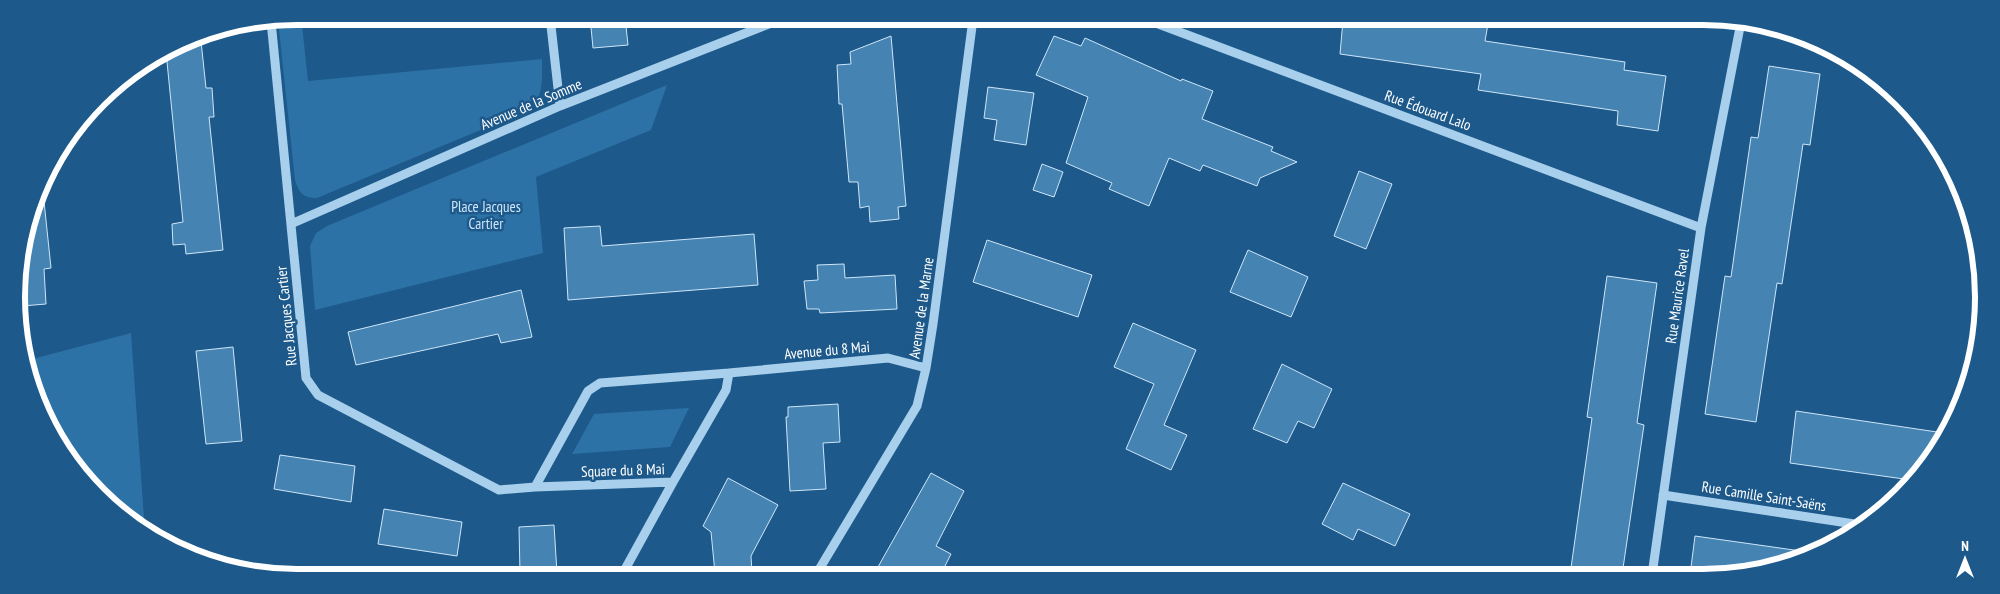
<svg xmlns="http://www.w3.org/2000/svg" width="2000" height="594" font-family="'PT Sans Narrow',sans-serif">
<rect width="100%" height="100%" fill="#1d598a"/>
<path fill="#2d72a6" d="M 301,16 L 308,81 L 542,59 C 542,77 544,95 531,109 L 317,198 C 303,198 299,193 295,180 L 278,20 Z
M 667,85 L 651,130 L 536,177 L 543,253 L 315,310 L 310,246 L 316,233 L 327,226 Z
M 131,333 L 145,532 L 64,453 L 26,369 L 25,361 Z
M 689,408 L 670,447 L 572,454 L 594,414 Z"/>
<path fill="#4583b2" stroke="#cee6f9" d="M 590,17 L 625,17 L 628,45 L 593,48 Z
M 1343,20 L 1467,21 L 1488,24 L 1485,41 L 1625,62 L 1624,70 L 1666,76 L 1658,131 L 1617,125 L 1618,111 L 1478,90 L 1481,74 L 1340,54 Z
M 196,36 L 197,42 L 201,41 L 206,88 L 212,88 L 214,117 L 209,117 L 223,250 L 186,254 L 185,244 L 173,245 L 172,224 L 183,222 L 166,52 L 190,38 Z
M 891,36 L 906,206 L 898,207 L 899,219 L 870,222 L 869,206 L 860,208 L 858,182 L 849,182 L 842,104 L 839,104 L 837,65 L 851,64 L 850,52 Z
M 1054,36 L 1081,46 L 1085,38 L 1181,81 L 1182,79 L 1213,91 L 1202,119 L 1273,147 L 1271,151 L 1297,162 L 1260,178 L 1257,186 L 1203,165 L 1200,171 L 1169,158 L 1149,206 L 1109,189 L 1112,183 L 1066,163 L 1088,97 L 1036,75 Z
M 1769,66 L 1820,74 L 1810,145 L 1803,144 L 1782,284 L 1777,283 L 1756,422 L 1705,414 L 1725,276 L 1731,277 L 1751,137 L 1758,138 Z
M 988,87 L 1034,93 L 1026,145 L 994,140 L 997,120 L 984,118 Z
M 1042,164 L 1063,172 L 1054,197 L 1033,190 Z
M 1359,171 L 1392,184 L 1366,249 L 1334,236 Z
M 42,182 L 51,268 L 44,269 L 46,304 L 22,306 L 19,261 Z
M 600,226 L 602,246 L 754,234 L 758,285 L 568,300 L 564,228 Z
M 987,240 L 1092,275 L 1078,317 L 973,282 Z
M 1248,250 L 1308,277 L 1291,317 L 1230,292 Z
M 844,264 L 845,278 L 895,275 L 897,309 L 820,313 L 819,309 L 807,309 L 804,281 L 818,280 L 817,265 Z
M 1607,276 L 1657,283 L 1637,423 L 1644,425 L 1622,575 L 1570,575 L 1592,418 L 1587,417 Z
M 521,290 L 532,337 L 501,343 L 498,334 L 356,365 L 348,332 Z
M 1133,323 L 1196,350 L 1164,425 L 1187,435 L 1171,470 L 1126,449 L 1154,384 L 1114,367 Z
M 233,347 L 242,441 L 206,444 L 196,351 Z
M 1282,364 L 1332,389 L 1314,428 L 1298,421 L 1287,443 L 1253,429 Z
M 838,404 L 840,442 L 823,443 L 826,489 L 790,491 L 786,417 L 788,417 L 788,407 Z
M 1796,411 L 1937,432 L 1934,452 L 1911,480 L 1790,463 Z
M 280,455 L 355,466 L 351,502 L 274,489 Z
M 931,473 L 964,491 L 936,546 L 951,554 L 941,574 L 874,574 Z
M 728,478 L 778,505 L 751,556 L 752,573 L 715,573 L 711,532 L 703,526 Z
M 1343,483 L 1410,514 L 1395,546 L 1358,529 L 1353,540 L 1322,524 Z
M 384,509 L 462,522 L 457,556 L 378,544 Z
M 554,525 L 557,573 L 520,573 L 519,527 Z
M 1695,536 L 1815,553 L 1739,575 L 1690,575 Z"/>
<g fill="none" stroke-linecap="round" stroke-linejoin="round">
<path stroke="#a8cfec" stroke-width="9" d="M 550,17 L 560,106
M 1145,19 L 1701,228
M 271,21 L 306,378 L 318,395 L 499,490 L 535,487
M 291,224 L 560,106 L 784,18
M 729,373 L 726,390 L 673,482 L 535,487 L 588,391 L 600,383 Z
M 729,373 L 888,358 L 926,368
M 1663,495 L 1861,525
M 623,573 L 673,482
M 817,573 L 917,406 L 926,368 L 933,324 L 973,19
M 1652,575 L 1701,228 L 1741,22"/>
</g>
<g text-anchor="middle" dominant-baseline="central" stroke-width="5" stroke-linejoin="round" paint-order="stroke">
<g font-size="15" fill="#fff" stroke="#1d598a">
<text transform="translate(531 104) rotate(-23)">Avenue de la Somme</text>
<text transform="translate(1428 110) rotate(20)">Rue Édouard Lalo</text>
<text transform="translate(1677 296) rotate(-82)">Rue Maurice Ravel</text>
<text transform="translate(921 308) rotate(-82)">Avenue de la Marne</text>
<text transform="translate(286 316) rotate(-96)">Rue Jacques Cartier</text>
<text transform="translate(827 350) rotate(-5)">Avenue du 8 Mai</text>
<text transform="translate(623 470) rotate(-2)">Square du 8 Mai</text>
<text transform="translate(1764 496) rotate(9)">Rue Camille Saint-Saëns</text>
</g>
<g font-size="15" fill="#cee6f9" stroke="#1d598a">
<text x="486" y="206">Place Jacques<tspan x="486" dy="17">Cartier</tspan></text>
</g>
</g>
<path d="M0 0H2000V594H0ZM297 25H1703A272 272 0 0 1 1975 297V297A272 272 0 0 1 1703 569H297A272 272 0 0 1 25 297V297A272 272 0 0 1 297 25Z" fill="#1d598a" fill-rule="evenodd"/>
<path fill="none" stroke="#fff" stroke-width="6" d="M297 25H1703A272 272 0 0 1 1975 297V297A272 272 0 0 1 1703 569H297A272 272 0 0 1 25 297V297A272 272 0 0 1 297 25Z"/>
<g transform="translate(1965 559)" stroke="#1d598a" stroke-width="4" paint-order="stroke">
<path d="M0-4L9 19L0 12L-9 19Z" fill="#ffffff"/>
<text y="-8" font-size="14" font-weight="bold" text-anchor="middle" fill="#ffffff">N</text>
</g>
</svg>
